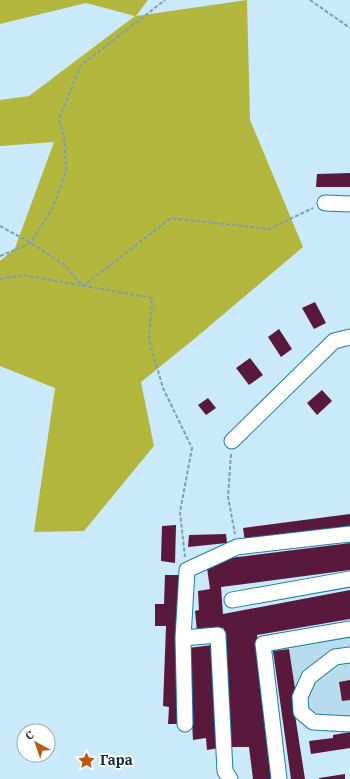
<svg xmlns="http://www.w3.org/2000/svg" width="350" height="779" font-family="'IBM Plex Serif',serif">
<rect width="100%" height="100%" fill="#caeafb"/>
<path fill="#b8dbee" d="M 350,638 L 350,732 L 304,729 L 292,696 L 296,694 L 289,649 Z"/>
<path fill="#b3b63c" d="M 0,0 L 148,0 L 136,16 L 247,0 L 250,120 L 303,247 L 193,340 L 141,382 L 154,446 L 84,531 L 34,532 L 55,388 L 0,366 L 0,261 L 15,248 L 54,142 L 0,146 L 0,100 L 29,96 L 135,16 L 86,3 L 0,24 Z"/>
<path fill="#59193c" d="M 350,173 L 350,187 L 316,187 L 317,174 Z
M 315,302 L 326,323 L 314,329 L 302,308 Z
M 279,329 L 292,349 L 281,357 L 268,337 Z
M 250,358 L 263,375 L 249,385 L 236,368 Z
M 322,390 L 332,401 L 317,415 L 307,403 Z
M 208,398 L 216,408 L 206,415 L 198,405 Z
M 350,514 L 350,527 L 245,542 L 243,528 Z
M 176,525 L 175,563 L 161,561 L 162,526 Z
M 226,534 L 227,543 L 188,547 L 189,535 Z
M 350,543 L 350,570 L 221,587 L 223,614 L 350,590 L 350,619 L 257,635 L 271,779 L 253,779 L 249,747 L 229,747 L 224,628 L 197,632 L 195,611 L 199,610 L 198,591 L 210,589 L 206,561 Z
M 165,575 L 182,575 L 177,724 L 168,724 L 169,707 L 163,706 L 166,626 L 155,626 L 155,604 L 164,604 Z
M 213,645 L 219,748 L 207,750 L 206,738 L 193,740 L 188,648 Z
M 289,649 L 296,695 L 292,696 L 305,779 L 291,779 L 273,651 Z
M 350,680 L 350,700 L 342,701 L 339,682 Z
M 350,732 L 350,748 L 311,754 L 309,741 L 333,738 L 333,735 Z
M 345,774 L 345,779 L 319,779 L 319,778 Z"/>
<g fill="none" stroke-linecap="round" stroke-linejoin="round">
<defs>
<path id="minor" d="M 325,203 L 350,204
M 232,441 L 334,341 L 350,337
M 232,600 L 350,579
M 183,638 L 218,635 L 225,771 L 230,779
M 350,655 L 335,657 L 309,677 L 300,697 L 301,712 L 313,722 L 350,724
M 185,724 L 183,638 L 187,570 L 237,547 L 350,534
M 279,779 L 263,644 L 350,629"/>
</defs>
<use href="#minor" stroke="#1e7ea4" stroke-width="17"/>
<path stroke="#7c9faf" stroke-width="2" stroke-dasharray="4 2" stroke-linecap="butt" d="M 310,0 L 350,28
M 0,226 L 31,243 L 63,264 L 83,286 L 171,218 L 269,229 L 313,208
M 0,256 L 31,243 L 53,207 L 66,171 L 65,143 L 59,118 L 81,65 L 165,0
M 0,279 L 23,275 L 152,298 L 149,340 L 163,388 L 192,448 L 180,512 L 185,557
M 231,454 L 228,497 L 235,534"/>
<use href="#minor" stroke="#fff" stroke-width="15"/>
</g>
<defs>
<symbol id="sight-bare" viewBox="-9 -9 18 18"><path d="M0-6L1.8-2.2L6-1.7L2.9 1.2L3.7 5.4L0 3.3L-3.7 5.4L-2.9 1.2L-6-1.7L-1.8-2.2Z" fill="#b95a11" stroke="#fff" stroke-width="2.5" paint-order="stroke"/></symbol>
</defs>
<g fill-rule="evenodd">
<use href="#sight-bare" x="74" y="748" width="25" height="25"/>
</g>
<g text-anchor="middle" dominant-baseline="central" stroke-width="4" stroke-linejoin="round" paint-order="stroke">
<g font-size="14" font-weight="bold" fill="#082f3f" stroke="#fff" text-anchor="start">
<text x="100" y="760">Гара</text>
</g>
</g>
<g transform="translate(36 743) rotate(320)"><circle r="19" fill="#ffffff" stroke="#9cacb2"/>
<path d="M0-3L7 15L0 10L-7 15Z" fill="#b95a11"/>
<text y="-6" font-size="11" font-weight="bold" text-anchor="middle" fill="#082f3f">С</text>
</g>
</svg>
